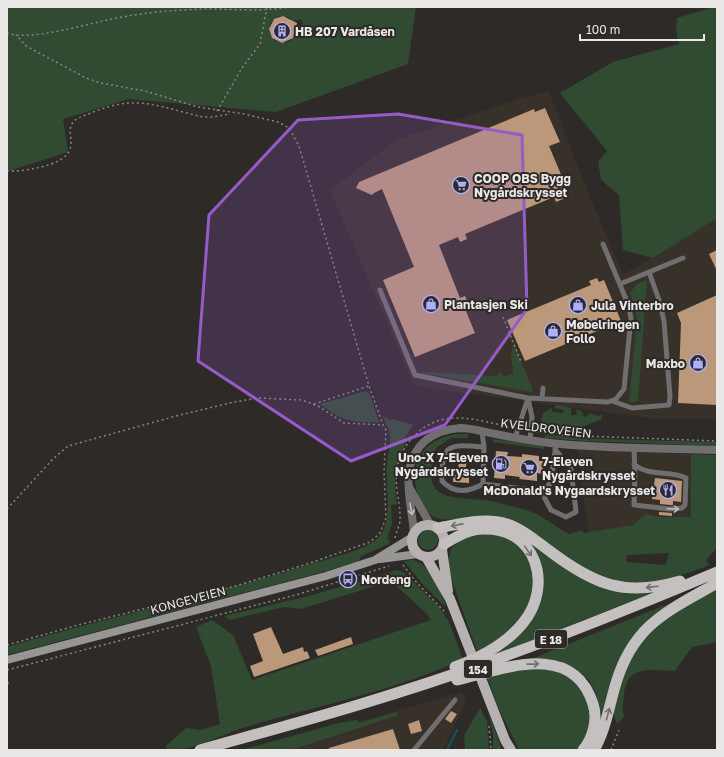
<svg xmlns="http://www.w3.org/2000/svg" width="724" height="757" font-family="'Golos Text',sans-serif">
<rect width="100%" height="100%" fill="#2d2a28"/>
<path fill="#38312a" d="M 549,91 L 589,195 L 623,274 L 653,258 L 717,218 L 717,419 L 656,419 L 414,386 L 330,190 L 396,140 L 522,98 Z
M 577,449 L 691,454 L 691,517 L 589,536 Z
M 462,692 L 466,703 L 443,750 L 261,750 Z"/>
<path fill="#314b33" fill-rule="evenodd" d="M 7,7 L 416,7 L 408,64 L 276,112 L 129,99 L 63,119 L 68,152 L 9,171 L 7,169 ZM 279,16 L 288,17 L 293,21 L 301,19 L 303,24 L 295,27 C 298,52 259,45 272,21 Z
M 714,7 L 717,7 L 717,218 L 653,258 L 623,250 L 619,195 L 601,180 L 598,162 L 607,151 L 560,93 L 613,62 L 679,44 L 676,30 L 677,18 Z
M 647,280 L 638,401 L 629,403 L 637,320 L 635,309 L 630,293 L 637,284 Z
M 514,345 L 532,387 L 532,392 L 421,373 L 422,372 L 497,376 L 500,372 L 504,376 L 513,374 L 511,352 Z
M 366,391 L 370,395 L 379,422 C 352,423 342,421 320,404 Z
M 557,405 L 571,408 L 571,415 L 577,415 L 576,409 L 581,411 L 584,417 L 588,416 L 589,413 L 599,416 L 601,414 L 602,419 L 577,429 L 572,426 L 564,432 L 560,429 L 551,431 L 542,429 L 541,419 L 543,413 L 552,408 L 552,412 L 564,413 L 563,410 L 554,408 Z
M 382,415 L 389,420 L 393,419 L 413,425 L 404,439 L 408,439 C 395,465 393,474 397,504 L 391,505 L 392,524 L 387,538 L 390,541 L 389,544 L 361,556 L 359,561 L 323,572 L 7,655 L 7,647 C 108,617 211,596 311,564 C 329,558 365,551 378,538 C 395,521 384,484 387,462 C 388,453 391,444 390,435 C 389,428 385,421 382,415 Z
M 457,434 L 469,434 L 468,438 L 451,438 L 436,448 C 415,511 463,493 500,503 C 510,506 520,508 529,511 C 543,516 556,527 569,534 L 582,530 L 584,533 L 633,525 L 646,514 L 659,517 L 691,517 L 691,454 L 717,455 L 717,548 L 706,560 L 709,565 C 664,583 626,591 580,568 C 572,563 564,555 556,550 C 541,539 526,523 508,518 C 485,511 445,527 431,515 C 424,510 419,500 417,492 C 408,460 427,438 457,434 ZM 669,553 L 666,565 L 626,562 L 627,555 Z
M 545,435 L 599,439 L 717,442 L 717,446 L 585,441 L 545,438 Z
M 493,439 L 544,446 L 544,449 L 493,442 Z
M418 540a10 10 0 1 1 20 0a10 10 0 1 1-20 0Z
M 484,532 L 503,535 L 518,543 L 532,564 L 536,586 L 522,618 L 508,633 L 478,654 L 449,572 L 449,556 L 452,547 L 462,540 Z
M 533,541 L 589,580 L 668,587 L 481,660 L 541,596 L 543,573 L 541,563 L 529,544 Z
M 414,560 C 433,568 440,589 446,607 L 424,586 L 404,561 Z
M 397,570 L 403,572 L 439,607 L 449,622 L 463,659 C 395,691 320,705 249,726 C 222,734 196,750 168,750 L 166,746 L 186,728 L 201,730 L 220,724 L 211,666 L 196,627 L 212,620 L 233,635 L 252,680 L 431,620 L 427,614 L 391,581 L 301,609 L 284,607 L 230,620 L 224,616 L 309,596 Z
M 717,588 L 717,642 L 692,647 L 675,671 C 652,670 626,664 624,695 C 623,703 622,710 624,717 L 617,724 L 613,712 L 622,677 L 638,646 L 661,620 Z
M 678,600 L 642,626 L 604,719 L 599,720 L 595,691 L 588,679 L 577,670 L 559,661 L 529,660 Z
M 545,668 C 553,670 562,672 569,676 C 583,684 593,711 591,726 C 589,735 582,744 576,750 L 519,750 L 498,707 L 488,679 L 509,671 Z
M 480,708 L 487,721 L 489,750 L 465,750 L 464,736 Z
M 488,711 L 501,747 L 501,750 L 493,750 L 493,733 Z
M 397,712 L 398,715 L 294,749 L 241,750 L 339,723 L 357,720 L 359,723 Z"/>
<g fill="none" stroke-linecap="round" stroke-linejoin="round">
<path stroke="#144f5a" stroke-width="2.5" d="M 714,622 L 717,622
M 447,750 L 457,730"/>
</g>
<path fill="#bb9879" d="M 283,16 L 297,23 L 293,38 L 282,43 L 272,38 L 269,29 L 274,19 Z
M 545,108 L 560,142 L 549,146 L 568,191 L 561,194 L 563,199 L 556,202 L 554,197 L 465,234 L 467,239 L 460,242 L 458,237 L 439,245 L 460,298 L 465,296 L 471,310 L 466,311 L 475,333 L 415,357 L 383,280 L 414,267 L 382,189 L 374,193 L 372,195 L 356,188 L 359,182 L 534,109 L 535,112 Z
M 717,250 L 717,271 L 709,254 Z
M 597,278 L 599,282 L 604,280 L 621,321 L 525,361 L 507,320 L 591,285 L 589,281 Z
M 717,295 L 717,405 L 678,403 L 681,323 L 677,313 Z
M 496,451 L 508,452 L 507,456 L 522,457 L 522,454 L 539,456 L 539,461 L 544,461 L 542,474 L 537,473 L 537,481 L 519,479 L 520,477 L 505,475 L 505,479 L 494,478 Z
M 459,456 L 467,457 L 465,476 L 469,476 L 469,483 L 453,482 L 453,475 L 458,475 Z
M 655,478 L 682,481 L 681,502 L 673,501 L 673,505 L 670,505 L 660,504 L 660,500 L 652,499 Z
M 659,512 L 672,513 L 672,516 L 659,515 Z
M 271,627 L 283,654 L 303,647 L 304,652 L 307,651 L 310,658 L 254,677 L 250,666 L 263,661 L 253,634 Z
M 351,637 L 353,644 L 318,656 L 315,650 Z
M 451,711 L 457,714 L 451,723 L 445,719 Z
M 419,720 L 422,731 L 411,734 L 408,724 Z
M 393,729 L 400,750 L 329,750 L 329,748 Z"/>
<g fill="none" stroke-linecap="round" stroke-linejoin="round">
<path stroke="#888584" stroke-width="1.5" stroke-dasharray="2 3" stroke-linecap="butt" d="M 7,33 C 28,41 80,26 103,21 C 137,13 171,10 206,9 C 234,9 261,12 289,7
M 217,111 L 242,68 L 260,44 L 267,7
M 7,171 C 22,172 65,166 70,149 C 74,137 64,127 78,118 C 94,112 113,103 131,103 C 154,102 180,112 203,117 L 213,117 L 229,114
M 503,317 L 521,362
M 314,404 L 369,386
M 537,432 L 553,434
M 557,435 L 717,441
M 7,509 L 52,460 L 68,446 L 176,416 L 234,402 L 259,398 L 302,400 L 318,406 L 344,423 L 383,425
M 395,538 C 396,532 399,527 400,521 C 401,503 394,487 397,469 C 402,440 428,417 457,418 C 476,418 494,424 512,427
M 403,565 L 417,583 L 444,611
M 7,645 L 78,625 L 232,587 L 307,564 L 370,542 L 380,533 L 386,518 L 384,471 L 386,430 L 383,425 L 369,386 L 299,146 L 289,128 L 278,122 L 244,114 L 198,107 L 145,91 L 101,83 L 86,78 L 26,46 L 16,35
M 7,670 L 299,594 L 389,566
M 7,683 L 9,683
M 489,726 L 491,750
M 611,750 L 619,730"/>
<path stroke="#706e6e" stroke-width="5" d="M 620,284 L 683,258
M 380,290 L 415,375 L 528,398 L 608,402 L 616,399 L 624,389 L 631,318 L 628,304 L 603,244
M 542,398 L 543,388
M 612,401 L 632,408 L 669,405 L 670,396 L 664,321 L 659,300 L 649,272
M 482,432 L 484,447 L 483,484 L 541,491 L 551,483 L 556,444
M 515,438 L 528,398 L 532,417 L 530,440
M 634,464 C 647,477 672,470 686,478 L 685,505 L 682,508 L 670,509 L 634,505 C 635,486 635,467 634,448
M 483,484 C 469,492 454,494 442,481 C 441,443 450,444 484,447
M 541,491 L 551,510 L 566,517 L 576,512 L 571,469 L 555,449
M 414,750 L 455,700"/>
<path stroke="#706e6e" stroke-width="8" d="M 409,487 L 430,524
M 414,532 C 411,500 398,464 426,440 C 435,433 448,429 460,428 C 472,428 484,432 496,434 C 514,438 532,441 550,443 C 605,449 661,448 717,450"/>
<path stroke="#989595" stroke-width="8" d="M 380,559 L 418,554
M 7,660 L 326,576 L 375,560 L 411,538"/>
<path stroke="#b6b2b2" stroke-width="10" d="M412 541a16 16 0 1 1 32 0a16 16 0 1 1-32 0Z
M 442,550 L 448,591
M 426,557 L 450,599 L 505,740 L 511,750"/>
<path stroke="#c4c0c0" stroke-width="11" d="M 438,528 C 461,524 484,517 507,524 C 523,529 537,542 551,552 C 595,585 625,597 680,581
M 444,544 C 456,537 469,529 483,529 C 536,527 554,585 523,623 C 507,643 479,658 455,667
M 457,680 C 503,669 573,640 593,704 C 598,719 593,738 583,750
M 200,750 C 296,723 392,697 486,663 C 564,635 641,604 717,572
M 594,750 C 606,729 609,706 616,683 C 634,624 668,611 717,583"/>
</g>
<defs><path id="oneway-shaft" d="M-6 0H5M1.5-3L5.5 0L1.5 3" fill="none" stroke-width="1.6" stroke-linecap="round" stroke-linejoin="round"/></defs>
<g stroke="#bfbdbd">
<use href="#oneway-shaft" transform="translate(411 509) rotate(79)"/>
<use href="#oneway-shaft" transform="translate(673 509) rotate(2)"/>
</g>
<g stroke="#716e6c">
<use href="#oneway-shaft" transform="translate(457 525) rotate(169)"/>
<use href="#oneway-shaft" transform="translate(528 551) rotate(55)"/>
<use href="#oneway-shaft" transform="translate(652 587) rotate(173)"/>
<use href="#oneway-shaft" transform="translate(533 664) rotate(-1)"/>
<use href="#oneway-shaft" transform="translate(608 714) rotate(-75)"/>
</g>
<path fill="#975bc9" fill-opacity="0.2" stroke="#975bc9" stroke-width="3" stroke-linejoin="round" d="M 398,114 L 522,135 L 527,309 L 445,425 L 351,461 L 198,361 L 209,215 L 298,120 Z"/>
<defs>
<symbol id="building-ring" viewBox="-11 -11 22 22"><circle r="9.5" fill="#2d2a28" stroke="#aeaefb" stroke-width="1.5"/><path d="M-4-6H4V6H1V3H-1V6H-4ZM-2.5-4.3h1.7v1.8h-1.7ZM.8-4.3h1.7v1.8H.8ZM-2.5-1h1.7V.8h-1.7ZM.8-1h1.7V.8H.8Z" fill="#aeaefb"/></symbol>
<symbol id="supermarket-ring" viewBox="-11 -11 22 22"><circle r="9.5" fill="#2d2a28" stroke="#aeaefb" stroke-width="1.5"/><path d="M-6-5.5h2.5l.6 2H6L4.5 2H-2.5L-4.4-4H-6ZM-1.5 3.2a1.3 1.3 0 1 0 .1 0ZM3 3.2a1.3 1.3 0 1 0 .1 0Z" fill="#aeaefb"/></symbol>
<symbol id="shop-ring" viewBox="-11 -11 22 22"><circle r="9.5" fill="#2d2a28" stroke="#aeaefb" stroke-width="1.5"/><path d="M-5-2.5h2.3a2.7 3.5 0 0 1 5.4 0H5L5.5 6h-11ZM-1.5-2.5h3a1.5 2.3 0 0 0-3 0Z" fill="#aeaefb"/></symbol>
<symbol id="fuel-ring" viewBox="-11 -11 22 22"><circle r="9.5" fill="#2d2a28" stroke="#aeaefb" stroke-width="1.5"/><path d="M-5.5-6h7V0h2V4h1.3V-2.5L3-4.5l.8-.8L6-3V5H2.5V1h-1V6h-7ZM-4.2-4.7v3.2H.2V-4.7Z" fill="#aeaefb"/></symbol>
<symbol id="restaurant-ring" viewBox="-11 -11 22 22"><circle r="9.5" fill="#2d2a28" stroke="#aeaefb" stroke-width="1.5"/><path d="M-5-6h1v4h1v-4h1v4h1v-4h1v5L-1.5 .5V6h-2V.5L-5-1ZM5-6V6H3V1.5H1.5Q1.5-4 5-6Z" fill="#aeaefb"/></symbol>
<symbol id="bus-ring" viewBox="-11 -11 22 22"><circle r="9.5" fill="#2d2a28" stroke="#aeaefb" stroke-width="1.5"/><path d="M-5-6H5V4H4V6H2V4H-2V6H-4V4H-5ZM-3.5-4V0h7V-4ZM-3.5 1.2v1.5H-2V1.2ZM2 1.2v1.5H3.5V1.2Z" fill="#aeaefb"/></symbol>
</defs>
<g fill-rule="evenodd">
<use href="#building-ring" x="272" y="21" width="20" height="20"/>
<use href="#supermarket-ring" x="451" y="175" width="20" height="20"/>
<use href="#shop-ring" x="421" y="294" width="20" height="20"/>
<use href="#shop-ring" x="568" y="295" width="20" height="20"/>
<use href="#shop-ring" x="543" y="321" width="20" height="20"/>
<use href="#shop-ring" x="688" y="353" width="20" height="20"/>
<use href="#fuel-ring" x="491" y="454" width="20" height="20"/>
<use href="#supermarket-ring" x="519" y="458" width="20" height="20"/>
<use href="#restaurant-ring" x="658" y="480" width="20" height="20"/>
<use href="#bus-ring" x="338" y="569" width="20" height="20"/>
</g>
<g text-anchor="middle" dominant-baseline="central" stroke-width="4" stroke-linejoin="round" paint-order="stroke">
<g fill="#2d2a28" stroke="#b1afae" stroke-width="1">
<rect x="535" y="630" width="32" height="18" rx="3"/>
<rect x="464" y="660" width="28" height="18" rx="3"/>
</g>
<g font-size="11" font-weight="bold" fill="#eae8e7">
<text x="551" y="639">E 18</text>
<text x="478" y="669">154</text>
</g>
<g font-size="12" font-weight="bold" fill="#eae8e7" stroke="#2d2a28" text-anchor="start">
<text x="295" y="31">HB 207 Vardåsen</text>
<text x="474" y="178">COOP OBS Bygg<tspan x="474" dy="14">Nygårdskrysset</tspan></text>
<text x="444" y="304">Plantasjen Ski</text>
<text x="591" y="305">Jula Vinterbro</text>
<text x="566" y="324">Møbelringen<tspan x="566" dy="14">Follo</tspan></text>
<text x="685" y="363" text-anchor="end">Maxbo</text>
<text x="488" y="457" text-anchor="end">Uno-X 7-Eleven<tspan x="488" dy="14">Nygårdskrysset</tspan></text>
<text x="542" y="461">7-Eleven<tspan x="542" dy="14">Nygårdskrysset</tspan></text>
<text x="655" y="490" text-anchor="end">McDonald's Nygaardskrysset</text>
<text x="361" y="579">Nordeng</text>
</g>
<g font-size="12" fill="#eae8e7" stroke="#2d2a28">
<text transform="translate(546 428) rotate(7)">KVELDROVEIEN</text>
<text transform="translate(188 600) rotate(-15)">KONGEVEIEN</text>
</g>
</g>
<rect width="724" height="757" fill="none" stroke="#eae8e7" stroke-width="16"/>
<path d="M580 34v6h124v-6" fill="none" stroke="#eae8e7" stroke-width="2"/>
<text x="586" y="34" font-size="12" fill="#eae8e7" stroke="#2d2a28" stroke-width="3" paint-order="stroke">100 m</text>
</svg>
